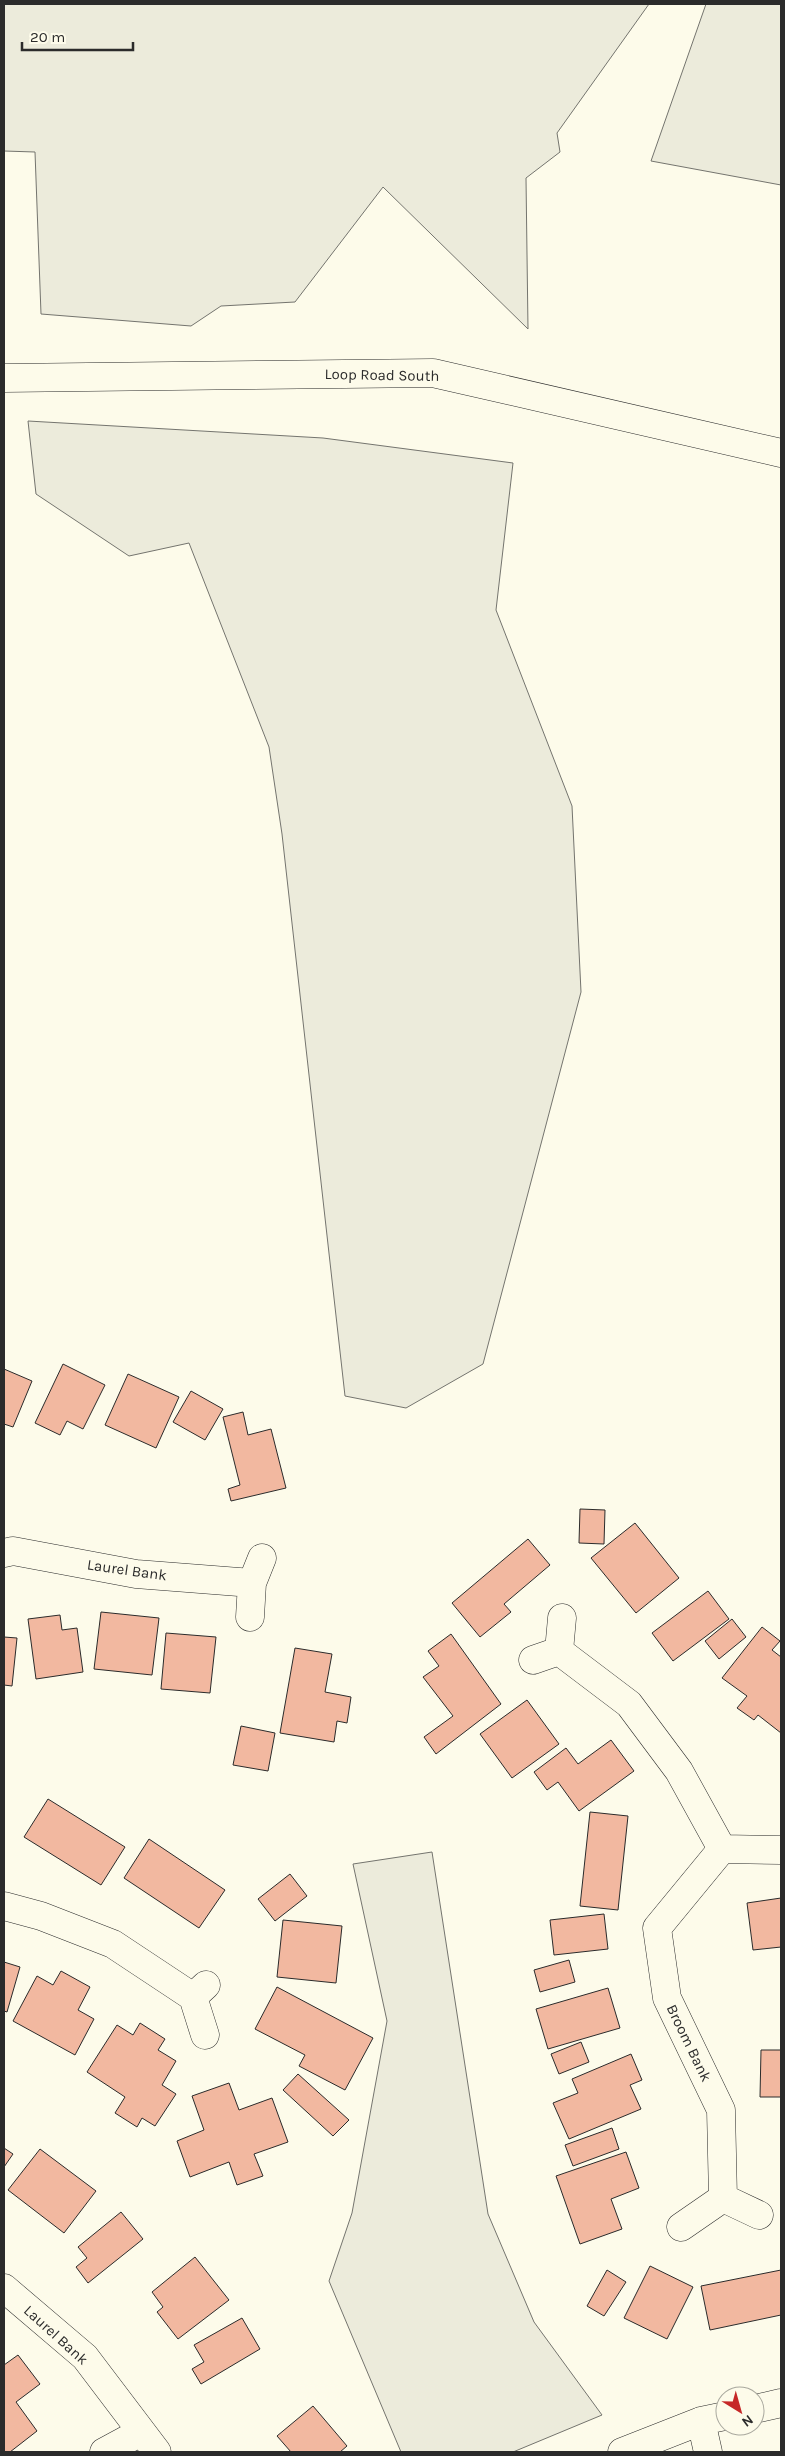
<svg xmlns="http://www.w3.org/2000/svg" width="785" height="2456" font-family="Karla,sans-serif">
<rect width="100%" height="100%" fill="#fdfbea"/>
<path fill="#ecebdb" stroke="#74746e" d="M 4,4 L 649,4 L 557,133 L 560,152 L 526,178 L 528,329 L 383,187 L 295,302 L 221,306 L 191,326 L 41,314 L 35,152 L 4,151 Z
M 706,4 L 781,4 L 781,185 L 651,161 Z
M 28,421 L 323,438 L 513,463 L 496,610 L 572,806 L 581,992 L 483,1364 L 406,1408 L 345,1396 L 282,834 L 269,747 L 189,543 L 129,556 L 36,494 Z
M 432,1852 L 488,2214 L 534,2322 L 602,2415 L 513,2452 L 401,2452 L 329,2281 L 352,2213 L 387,2021 L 353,1864 Z"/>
<path fill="#f2b8a0" stroke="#2b2b2b" d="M 63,1364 L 105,1385 L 83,1429 L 67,1421 L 60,1435 L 35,1423 Z
M 4,1369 L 32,1381 L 13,1427 L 4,1424 Z
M 128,1374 L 179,1397 L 156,1448 L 105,1425 Z
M 191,1391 L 223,1409 L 205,1440 L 173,1422 Z
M 243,1412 L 248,1435 L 271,1429 L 286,1488 L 231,1501 L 228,1489 L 240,1485 L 223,1417 Z
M 580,1509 L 605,1510 L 604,1544 L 579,1543 Z
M 635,1523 L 679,1578 L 636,1613 L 591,1558 Z
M 528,1539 L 550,1565 L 504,1604 L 511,1612 L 480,1637 L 452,1603 Z
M 708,1591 L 729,1619 L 673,1661 L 652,1633 Z
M 101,1612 L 159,1618 L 152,1675 L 94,1669 Z
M 60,1615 L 62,1630 L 77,1628 L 83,1672 L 36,1679 L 28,1619 Z
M 732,1619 L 746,1637 L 719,1659 L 705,1641 Z
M 762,1627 L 780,1641 L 772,1650 L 781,1657 L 781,1733 L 758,1715 L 754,1720 L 737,1708 L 747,1696 L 722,1678 Z
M 166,1633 L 216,1637 L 210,1693 L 161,1689 Z
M 451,1634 L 501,1704 L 436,1754 L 424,1737 L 453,1716 L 423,1677 L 439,1666 L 428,1651 Z
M 4,1637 L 17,1638 L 12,1686 L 4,1685 Z
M 295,1648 L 332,1654 L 325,1692 L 351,1697 L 347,1723 L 337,1721 L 334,1742 L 280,1733 Z
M 527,1700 L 559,1744 L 512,1778 L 480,1734 Z
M 241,1726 L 275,1733 L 268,1771 L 233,1765 Z
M 611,1740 L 634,1771 L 579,1811 L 558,1782 L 547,1790 L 534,1772 L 566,1748 L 578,1764 Z
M 48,1799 L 125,1847 L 101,1885 L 24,1837 Z
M 590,1812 L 628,1816 L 618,1910 L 580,1906 Z
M 149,1839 L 225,1890 L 199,1928 L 124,1878 Z
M 290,1874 L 307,1896 L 275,1921 L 258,1899 Z
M 781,1898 L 781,1947 L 753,1950 L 747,1903 Z
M 604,1914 L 608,1949 L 554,1955 L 550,1920 Z
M 283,1920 L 342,1926 L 336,1983 L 277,1977 Z
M 569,1960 L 575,1982 L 540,1992 L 534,1970 Z
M 4,1962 L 20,1967 L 7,2012 L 4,2011 Z
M 61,1971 L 90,1987 L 78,2010 L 94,2019 L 75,2055 L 13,2021 L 37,1976 L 53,1985 Z
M 277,1987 L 373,2038 L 345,2090 L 299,2066 L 305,2055 L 255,2029 Z
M 608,1988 L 620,2028 L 548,2049 L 536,2009 Z
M 140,2023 L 165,2039 L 158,2050 L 176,2061 L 162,2085 L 176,2094 L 155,2126 L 142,2118 L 137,2127 L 115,2113 L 125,2097 L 87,2072 L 117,2025 L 133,2035 Z
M 581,2042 L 589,2062 L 559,2074 L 551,2054 Z
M 761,2050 L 781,2050 L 781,2097 L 760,2097 Z
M 631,2054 L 642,2080 L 630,2085 L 641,2109 L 569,2139 L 553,2103 L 578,2093 L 572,2079 Z
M 298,2074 L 349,2120 L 333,2136 L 283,2090 Z
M 229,2083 L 239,2110 L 272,2098 L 288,2142 L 254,2154 L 263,2176 L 237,2185 L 229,2162 L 190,2177 L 177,2141 L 204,2130 L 192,2096 Z
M 612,2128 L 619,2149 L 573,2166 L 565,2145 Z
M 4,2148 L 13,2154 L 4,2167 Z
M 40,2149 L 96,2191 L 64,2233 L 8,2190 Z
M 626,2152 L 639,2188 L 611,2199 L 622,2229 L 580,2244 L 556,2176 Z
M 121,2212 L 143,2239 L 88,2283 L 76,2267 L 87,2258 L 78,2247 Z
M 195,2257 L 229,2300 L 178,2339 L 157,2312 L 163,2307 L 152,2292 Z
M 650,2266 L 693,2287 L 667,2339 L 624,2318 Z
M 607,2270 L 626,2282 L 604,2316 L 587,2306 Z
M 781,2270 L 781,2315 L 710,2330 L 701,2286 Z
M 242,2318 L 260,2349 L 201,2384 L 192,2369 L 204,2362 L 194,2345 Z
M 18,2355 L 40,2384 L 16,2402 L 37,2431 L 10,2452 L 4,2452 L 4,2365 Z
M 313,2406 L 347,2446 L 340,2452 L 291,2452 L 277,2436 Z"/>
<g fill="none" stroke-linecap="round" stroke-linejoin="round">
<defs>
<path id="street" d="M 4,1553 L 13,1551 L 136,1574 L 252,1583
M 250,1617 L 252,1583 L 262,1558
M 559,1651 L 562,1618
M 533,1660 L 559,1651 L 629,1704 L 679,1771 L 722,1849
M 4,1906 L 41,1916 L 113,1944 L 193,1997
M 205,2035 L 193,1997 L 206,1985
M 723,2198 L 759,2215
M 681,2227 L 723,2198 L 721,2110 L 667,1998 L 657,1928 L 722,1849 L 781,1850
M 4,2288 L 85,2357 L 157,2452
M 755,2409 L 781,2403
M 701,2421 L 708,2452
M 104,2452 L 141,2432
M 622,2452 L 701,2421 L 725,2416"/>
<path id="highway" d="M 4,378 L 433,373 L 781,453"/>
</defs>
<use href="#street" stroke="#2b2b2b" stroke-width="29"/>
<use href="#highway" stroke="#2b2b2b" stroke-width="29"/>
<use href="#street" stroke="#fdfbea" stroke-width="28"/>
<use href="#highway" stroke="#fdfbea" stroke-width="28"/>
</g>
<g text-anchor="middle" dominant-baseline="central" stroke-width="4" stroke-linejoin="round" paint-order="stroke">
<g font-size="15" fill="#2b2b2b" stroke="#fdfbea">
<text transform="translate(382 375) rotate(1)">Loop Road South</text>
<text transform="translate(127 1570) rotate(8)">Laurel Bank</text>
<text transform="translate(689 2043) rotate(64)">Broom Bank</text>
<text transform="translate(56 2335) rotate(42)">Laurel Bank</text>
</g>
</g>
<rect width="785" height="2456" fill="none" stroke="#2b2b2b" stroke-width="10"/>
<g transform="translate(740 2411) rotate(143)"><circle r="24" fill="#fdfbea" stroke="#a9a89e"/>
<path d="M0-4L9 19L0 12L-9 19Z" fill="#c62828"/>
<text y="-8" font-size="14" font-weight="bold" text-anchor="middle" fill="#2b2b2b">N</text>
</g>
<path d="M22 42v8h111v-8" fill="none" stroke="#2b2b2b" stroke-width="2.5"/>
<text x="30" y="42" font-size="15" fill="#2b2b2b" stroke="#fdfbea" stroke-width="4" paint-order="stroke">20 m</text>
</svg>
